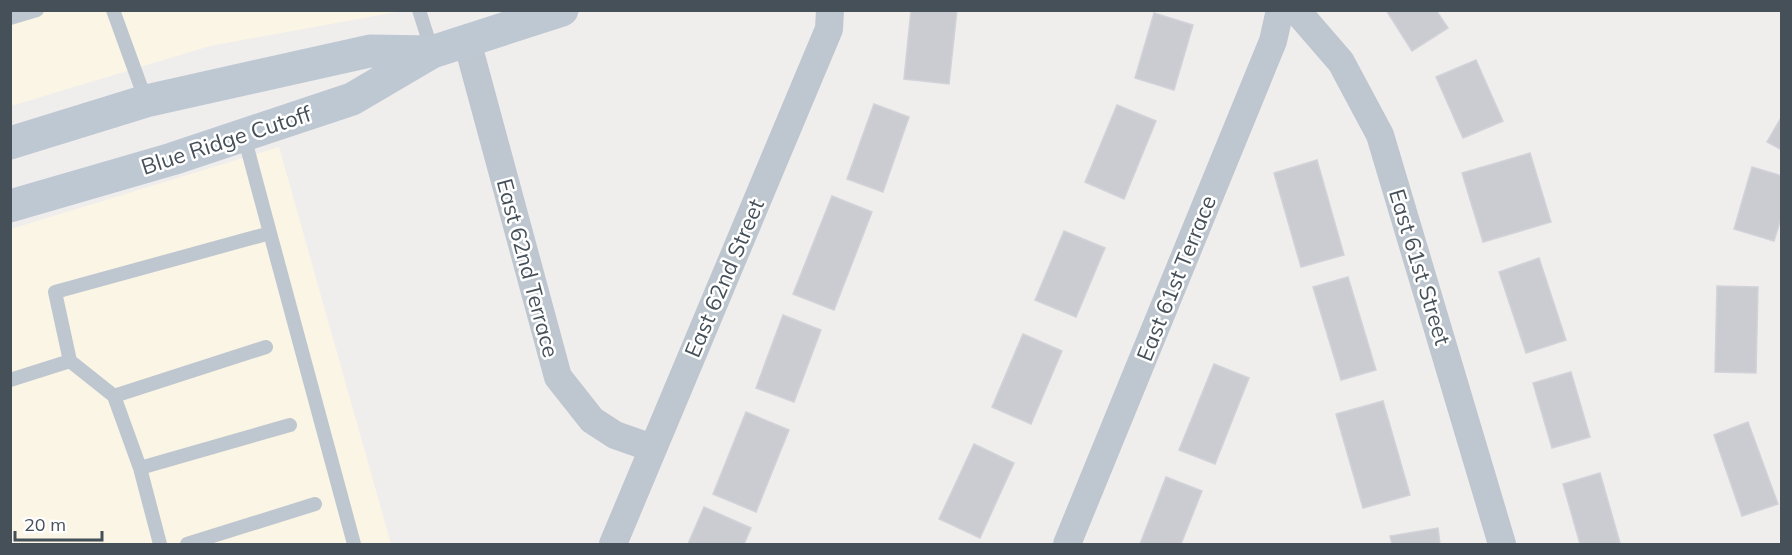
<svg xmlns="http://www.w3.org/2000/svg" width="1792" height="555" font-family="Mulish,sans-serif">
<rect width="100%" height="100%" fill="#f0eded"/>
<path fill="#fbf5e6" d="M 11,11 L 402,11 L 210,46 L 11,106 Z
M 279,147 L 391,544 L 11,544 L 11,229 Z"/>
<path fill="#caccd2" stroke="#d1d3d8" stroke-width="1.5" d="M 911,10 L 957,10 L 949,84 L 904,79 Z
M 1386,10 L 1436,10 L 1448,28 L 1412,51 Z
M 1154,13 L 1193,25 L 1174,90 L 1135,78 Z
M 1476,60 L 1503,121 L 1463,138 L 1436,77 Z
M 874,104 L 909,117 L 883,192 L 847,179 Z
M 1117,105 L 1156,121 L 1124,199 L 1085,182 Z
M 1782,116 L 1782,150 L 1767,142 Z
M 1530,153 L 1551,222 L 1483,242 L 1462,173 Z
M 1317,160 L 1344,255 L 1301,267 L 1274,173 Z
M 1752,167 L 1782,176 L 1782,215 L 1774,241 L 1734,229 Z
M 832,196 L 872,212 L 834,310 L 793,294 Z
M 1064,231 L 1105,248 L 1076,317 L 1035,300 Z
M 1539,258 L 1566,340 L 1526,353 L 1499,272 Z
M 1348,277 L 1376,370 L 1341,380 L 1313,287 Z
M 1717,286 L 1758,287 L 1756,373 L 1715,372 Z
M 783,315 L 821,330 L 794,402 L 756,388 Z
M 1023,334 L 1062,351 L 1031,424 L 992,407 Z
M 1214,364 L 1249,378 L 1215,464 L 1179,450 Z
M 1571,372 L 1590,437 L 1552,448 L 1533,383 Z
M 1383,401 L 1410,495 L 1363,508 L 1336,414 Z
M 746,412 L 789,430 L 756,512 L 713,494 Z
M 1748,422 L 1778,504 L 1742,516 L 1714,435 Z
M 974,444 L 1014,463 L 980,538 L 939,519 Z
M 1600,473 L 1620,543 L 1613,544 L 1580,544 L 1563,484 Z
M 1166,477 L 1202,491 L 1181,544 L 1140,544 Z
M 704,507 L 751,528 L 744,544 L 688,544 Z
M 1438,528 L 1440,544 L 1392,544 L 1390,536 Z"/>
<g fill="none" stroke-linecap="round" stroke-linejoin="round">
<path stroke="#bec7cf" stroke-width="14" d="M 113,10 L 146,101
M 419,10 L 432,51
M 10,18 L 37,10
M 270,233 L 354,544
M 70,361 L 114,396 L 140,468 L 160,544
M 10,380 L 70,361 L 55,292 L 270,233 L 244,136
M 114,396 L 266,347
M 140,468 L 290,425
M 187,544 L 315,504"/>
<path stroke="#bec7cf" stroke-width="28" d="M 1296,10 L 1341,62 L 1380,135 L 1502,544
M 467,41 L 558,377 L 592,420 L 615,435 L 652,448
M 613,544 L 829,29 L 830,10
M 1067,544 L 1273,41 L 1280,10"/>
<path stroke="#bec8d3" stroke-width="33" d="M 10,143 L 146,101 L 370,51 L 432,52
M 10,206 L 172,159 L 352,99 L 432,52 L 562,10"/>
</g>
<g text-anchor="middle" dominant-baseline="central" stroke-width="5" stroke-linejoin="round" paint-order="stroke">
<g font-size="22" fill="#465059" stroke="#fff">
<text transform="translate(226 140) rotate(-18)">Blue Ridge Cutoff</text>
<text transform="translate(1420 267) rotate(73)">East 61st Street</text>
<text transform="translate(528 268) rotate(75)">East 62nd Terrace</text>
<text transform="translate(724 278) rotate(-67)">East 62nd Street</text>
<text transform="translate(1176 278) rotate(-68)">East 61st Terrace</text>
</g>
</g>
<rect width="1792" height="555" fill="none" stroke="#465059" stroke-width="24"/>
<path d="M15 531v9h87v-9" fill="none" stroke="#465059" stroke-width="3"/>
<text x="24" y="531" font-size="18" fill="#465059" stroke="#ffffff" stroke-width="4.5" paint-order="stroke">20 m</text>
</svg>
